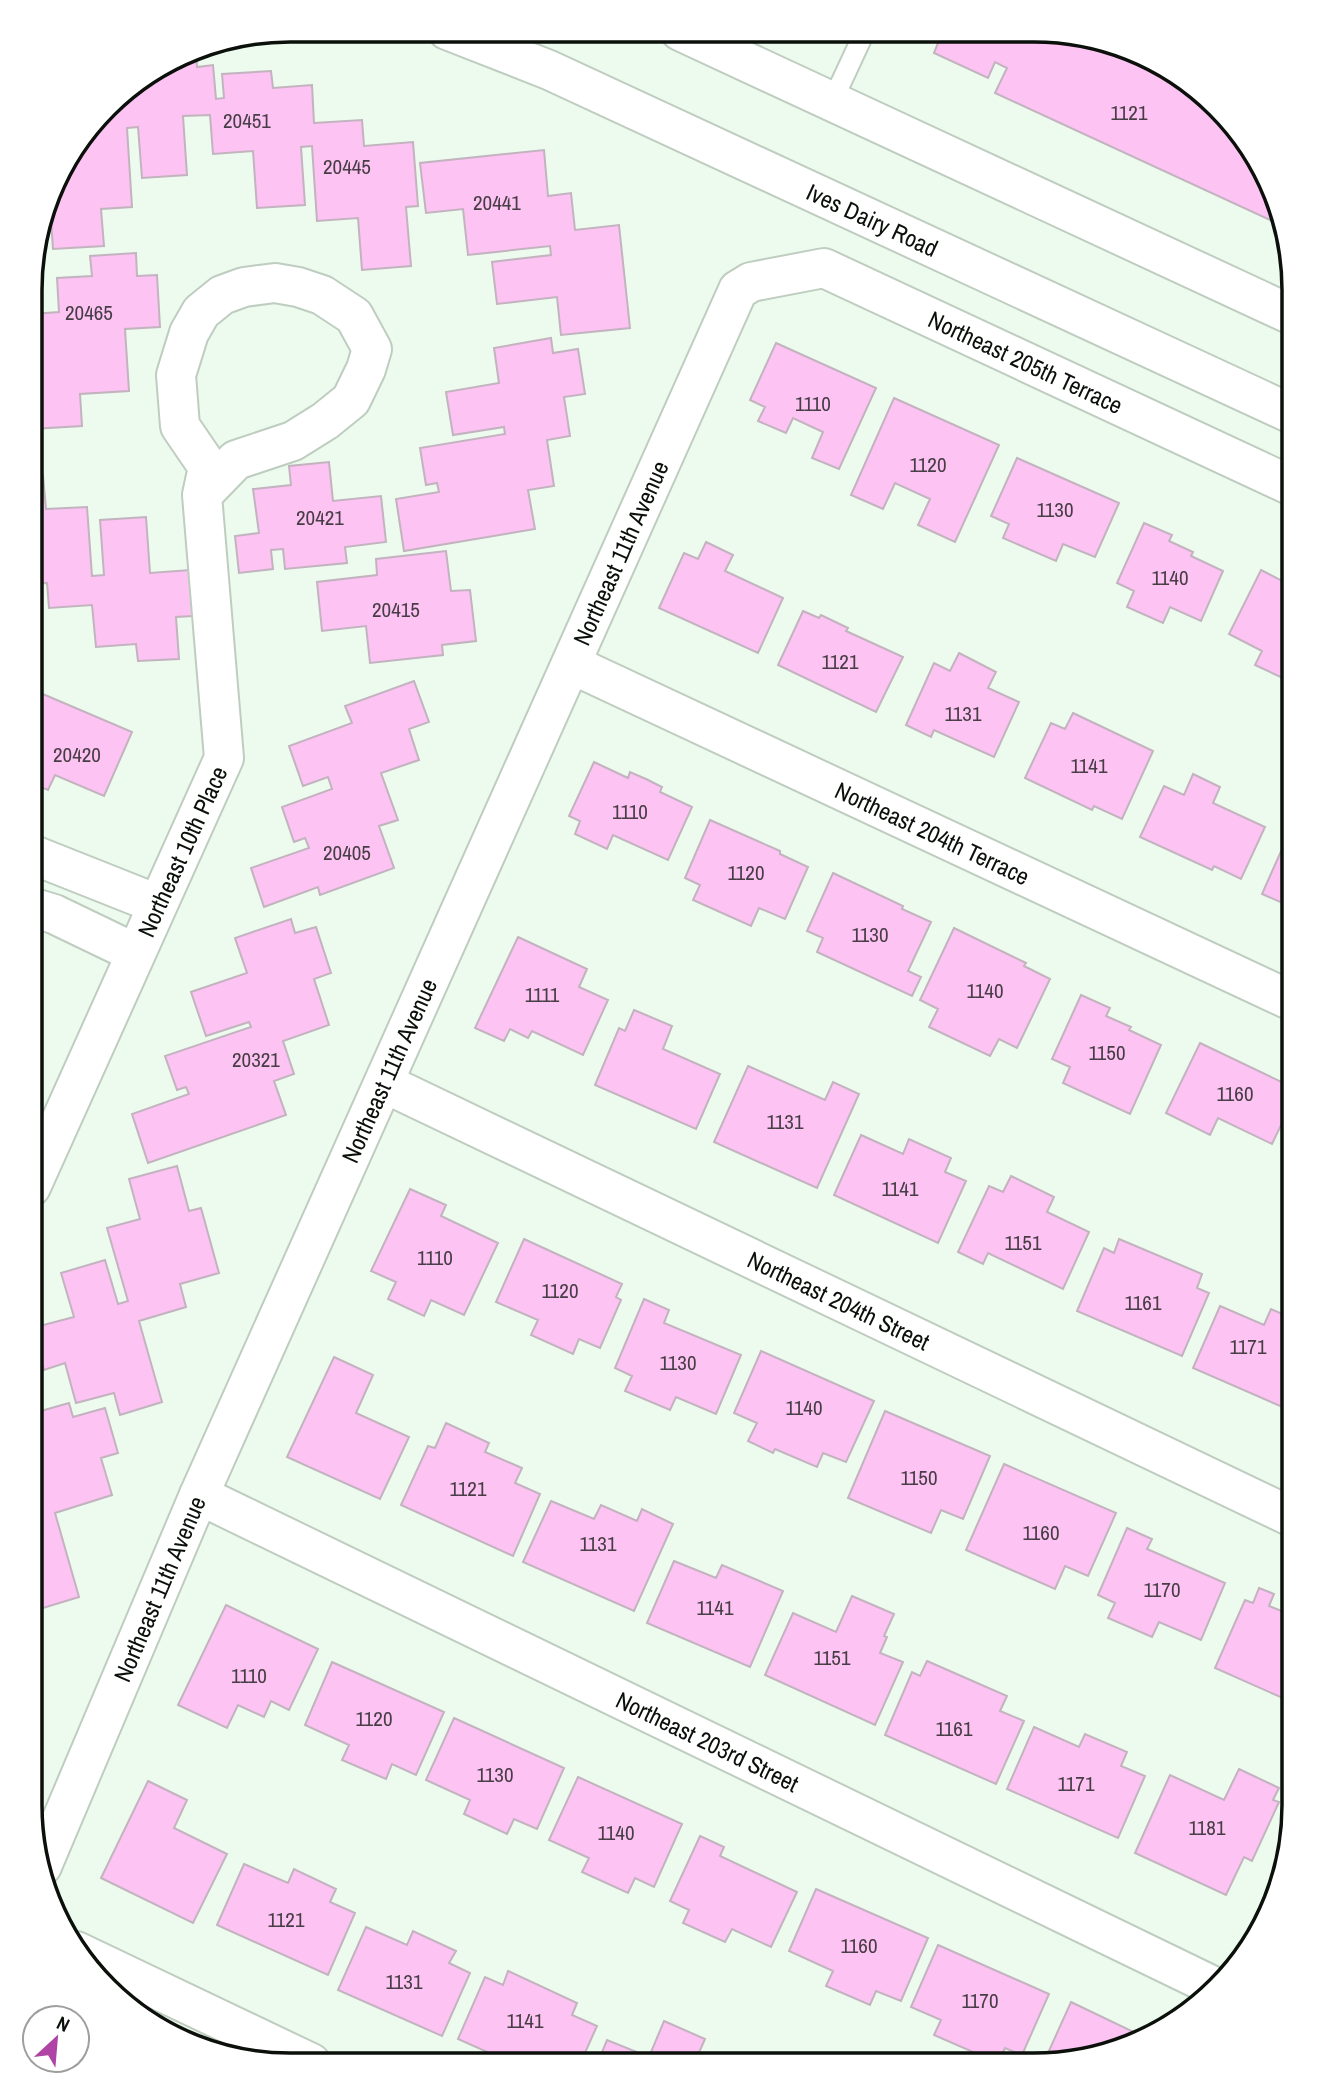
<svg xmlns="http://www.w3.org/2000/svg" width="1324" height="2095" font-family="'Archivo Narrow',sans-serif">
<rect width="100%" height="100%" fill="#ecfbee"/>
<path fill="#fcc3f3" stroke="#c2b3bf" stroke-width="2" d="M 925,32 L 1068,32 L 1133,49 L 1192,83 L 1240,131 L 1274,190 L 1281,225 L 995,93 L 1007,68 L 995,62 L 988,78 L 934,53 L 940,38 Z
M 196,48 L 197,67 L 213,65 L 216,99 L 224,98 L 222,74 L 271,71 L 273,88 L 312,85 L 314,123 L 362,120 L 364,146 L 413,142 L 418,206 L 406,207 L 411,266 L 362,270 L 358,218 L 317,221 L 312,146 L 301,147 L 305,205 L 257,208 L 253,151 L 213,154 L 210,115 L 183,116 L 187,175 L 142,178 L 138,127 L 127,128 L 132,207 L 101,209 L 104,246 L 53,249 L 50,206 L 47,206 L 57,175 L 118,95 Z
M 544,150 L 548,196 L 571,193 L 575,230 L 619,225 L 630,328 L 561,335 L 557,297 L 497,304 L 492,262 L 551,255 L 550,246 L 468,255 L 463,209 L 426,213 L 420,163 Z
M 136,253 L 137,276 L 157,275 L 160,327 L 125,329 L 129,391 L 80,394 L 82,426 L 32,429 L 35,464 L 32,464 L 32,314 L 59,312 L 57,278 L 92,276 L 90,256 Z
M 551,338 L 553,353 L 578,349 L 585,394 L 564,397 L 570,436 L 547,440 L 554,486 L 528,490 L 535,529 L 404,551 L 396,499 L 439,492 L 437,483 L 426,485 L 420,448 L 505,434 L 504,427 L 453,435 L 446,392 L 499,383 L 494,348 Z
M 776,343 L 876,388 L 839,469 L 812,458 L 823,432 L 793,418 L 786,433 L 758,421 L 765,407 L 750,400 Z
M 894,398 L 999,445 L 955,542 L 918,525 L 930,499 L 895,483 L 883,509 L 851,495 Z
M 1017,458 L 1119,503 L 1095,557 L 1063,544 L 1056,561 L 1003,538 L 1009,524 L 991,516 Z
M 329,462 L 333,501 L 381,496 L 386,542 L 345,547 L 347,563 L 285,569 L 283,549 L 271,550 L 273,569 L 239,573 L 235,536 L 259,533 L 253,489 L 291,485 L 289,466 Z
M 43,475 L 46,509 L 87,507 L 92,576 L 104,575 L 100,520 L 146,517 L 150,573 L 190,570 L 193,616 L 176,617 L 179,659 L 138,661 L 136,644 L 96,647 L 92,605 L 49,608 L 47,583 L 31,584 L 32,476 Z
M 1144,523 L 1172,535 L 1169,541 L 1193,552 L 1191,556 L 1223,571 L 1201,621 L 1170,607 L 1163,623 L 1127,607 L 1134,591 L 1117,583 Z
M 706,542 L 733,555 L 725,571 L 783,598 L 758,653 L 659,608 L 684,553 L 698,559 Z
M 446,551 L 451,591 L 470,590 L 476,641 L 442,645 L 443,655 L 370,663 L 366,626 L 322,631 L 317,582 L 377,575 L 376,559 Z
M 1261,570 L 1290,585 L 1285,597 L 1294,601 L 1294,665 L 1287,680 L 1255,665 L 1262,651 L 1229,634 Z
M 803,611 L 819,618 L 821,615 L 848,628 L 846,631 L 903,657 L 876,712 L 778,665 Z
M 959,653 L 996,672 L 988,688 L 1019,702 L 994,757 L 934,730 L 931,737 L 906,725 L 934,663 L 950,671 Z
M 414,681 L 429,722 L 409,729 L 419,760 L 381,773 L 398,820 L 379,826 L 394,868 L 320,895 L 318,887 L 264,907 L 251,868 L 309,848 L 305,838 L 294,842 L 282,807 L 332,789 L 328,777 L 303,786 L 289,746 L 352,723 L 345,706 Z
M 31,689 L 132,732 L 104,796 L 55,775 L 48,790 L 31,783 Z
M 1073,713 L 1153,751 L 1122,819 L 1094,806 L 1092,810 L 1025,778 L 1051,723 L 1065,729 Z
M 594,762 L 628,778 L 630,772 L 646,779 L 662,787 L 660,792 L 692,807 L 668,860 L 613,835 L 607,849 L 575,834 L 580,821 L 569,816 Z
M 1193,774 L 1220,787 L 1213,803 L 1265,827 L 1241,879 L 1214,866 L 1212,870 L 1140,837 L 1164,786 L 1184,795 Z
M 710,820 L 780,851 L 780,854 L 808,867 L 785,919 L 759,908 L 751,926 L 693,900 L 700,885 L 685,878 Z
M 1286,840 L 1294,844 L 1294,908 L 1262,894 Z
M 833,873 L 903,906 L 902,909 L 931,922 L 908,971 L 921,977 L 912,996 L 817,952 L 823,938 L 807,931 Z
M 291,919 L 295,933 L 316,927 L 331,973 L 314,979 L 329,1025 L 283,1041 L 294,1074 L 274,1081 L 286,1115 L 148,1163 L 132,1114 L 189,1094 L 186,1087 L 177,1090 L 165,1056 L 251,1027 L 249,1022 L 206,1036 L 191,992 L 247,973 L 235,938 Z
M 954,928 L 1026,963 L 1024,966 L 1050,979 L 1017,1048 L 999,1039 L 990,1056 L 929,1027 L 938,1009 L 920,1000 Z
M 518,937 L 587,969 L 579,987 L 608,1000 L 583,1055 L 532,1031 L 528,1038 L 510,1029 L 504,1041 L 475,1028 Z
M 1081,995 L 1110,1008 L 1106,1016 L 1131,1027 L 1129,1030 L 1161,1045 L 1130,1114 L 1063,1083 L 1070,1067 L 1052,1059 Z
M 634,1010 L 672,1026 L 663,1049 L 720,1074 L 696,1129 L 595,1085 L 619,1028 L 625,1031 Z
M 1200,1043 L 1294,1088 L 1294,1098 L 1272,1144 L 1218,1118 L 1210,1135 L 1166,1113 Z
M 748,1066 L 825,1100 L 833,1082 L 859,1094 L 817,1188 L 714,1142 Z
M 861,1135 L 903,1154 L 909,1139 L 951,1158 L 945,1172 L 966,1181 L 938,1243 L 834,1195 Z
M 177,1166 L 189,1211 L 201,1208 L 219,1273 L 180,1284 L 186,1307 L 139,1321 L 162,1402 L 120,1415 L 114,1393 L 76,1403 L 65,1363 L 44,1370 L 32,1328 L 74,1317 L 61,1273 L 105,1260 L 118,1304 L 128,1301 L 107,1228 L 140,1219 L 129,1179 Z
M 1011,1176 L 1054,1197 L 1047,1212 L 1089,1232 L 1063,1289 L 988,1253 L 983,1264 L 958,1252 L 989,1186 L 1003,1192 Z
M 410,1189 L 446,1205 L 441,1216 L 498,1243 L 464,1315 L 431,1300 L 424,1316 L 388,1299 L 396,1282 L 371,1271 Z
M 524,1239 L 622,1284 L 616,1297 L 621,1300 L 600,1348 L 579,1339 L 573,1354 L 531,1335 L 538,1320 L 496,1302 Z
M 1119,1239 L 1202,1274 L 1197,1288 L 1209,1293 L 1182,1356 L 1077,1311 L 1104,1248 L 1114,1253 Z
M 644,1299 L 669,1310 L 664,1323 L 741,1355 L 716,1414 L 676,1397 L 670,1410 L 625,1391 L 632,1376 L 615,1368 Z
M 1220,1306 L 1264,1325 L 1271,1309 L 1294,1319 L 1294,1412 L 1193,1368 Z
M 761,1351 L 874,1401 L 846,1462 L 823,1453 L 817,1467 L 775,1449 L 773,1453 L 748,1441 L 757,1423 L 734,1413 Z
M 334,1357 L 373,1375 L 356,1413 L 409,1437 L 380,1499 L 287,1457 Z
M 69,1403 L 73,1417 L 105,1408 L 118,1453 L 101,1458 L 112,1495 L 55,1513 L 79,1597 L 30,1612 L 30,1454 L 34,1453 L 30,1439 L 30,1414 Z
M 885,1411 L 990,1456 L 963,1519 L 941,1510 L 931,1533 L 848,1498 Z
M 446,1423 L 489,1443 L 485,1452 L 522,1468 L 515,1483 L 540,1494 L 513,1556 L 401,1505 L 428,1446 L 435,1448 Z
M 1004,1464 L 1116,1513 L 1088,1576 L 1065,1566 L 1055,1589 L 966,1550 Z
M 551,1501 L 594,1519 L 601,1505 L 637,1521 L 642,1509 L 673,1524 L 634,1611 L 523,1562 Z
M 1127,1528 L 1152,1539 L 1147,1549 L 1225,1583 L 1201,1640 L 1159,1622 L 1152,1637 L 1108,1618 L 1115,1603 L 1098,1595 Z
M 674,1561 L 716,1578 L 722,1565 L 783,1591 L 750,1667 L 647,1623 Z
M 1259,1588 L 1274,1594 L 1269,1606 L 1294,1616 L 1294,1703 L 1215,1668 L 1245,1600 L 1253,1603 Z
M 852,1596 L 894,1614 L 884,1636 L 887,1637 L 880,1653 L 903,1662 L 875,1725 L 765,1675 L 793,1613 L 836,1632 Z
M 226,1605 L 318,1649 L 289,1710 L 271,1701 L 264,1717 L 238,1705 L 227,1728 L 178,1705 Z
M 927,1661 L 1007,1696 L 1000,1711 L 1024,1721 L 996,1784 L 885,1735 L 912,1672 L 920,1676 Z
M 332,1662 L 444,1712 L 416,1775 L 392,1764 L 386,1779 L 342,1760 L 349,1745 L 305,1725 Z
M 454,1718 L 564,1768 L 537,1829 L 514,1819 L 507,1834 L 464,1814 L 470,1800 L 426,1780 Z
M 1034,1727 L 1079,1747 L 1085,1734 L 1127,1752 L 1121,1766 L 1145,1776 L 1118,1838 L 1007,1789 Z
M 1239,1769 L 1279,1788 L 1273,1800 L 1279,1802 L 1252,1861 L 1244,1857 L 1226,1895 L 1135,1853 L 1170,1775 L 1224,1800 Z
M 578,1777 L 682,1824 L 654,1887 L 635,1878 L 628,1893 L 582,1872 L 589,1858 L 549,1840 Z
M 148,1781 L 187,1800 L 174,1828 L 227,1854 L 193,1923 L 101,1878 Z
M 700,1836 L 724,1847 L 720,1856 L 797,1892 L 771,1947 L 732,1929 L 725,1942 L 683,1923 L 689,1910 L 670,1901 Z
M 244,1864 L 288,1883 L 294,1869 L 336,1889 L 330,1902 L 355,1913 L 328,1975 L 217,1925 Z
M 816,1889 L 928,1938 L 901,2001 L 876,1991 L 870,2005 L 826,1986 L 833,1971 L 789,1951 Z
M 366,1927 L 407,1945 L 413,1931 L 456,1951 L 449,1963 L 470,1973 L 442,2036 L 338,1990 Z
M 938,1945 L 1049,1994 L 1022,2055 L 1005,2048 L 998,2063 L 934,2035 L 941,2020 L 911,2007 Z
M 508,1971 L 577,2003 L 572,2015 L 597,2026 L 580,2064 L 514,2064 L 458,2039 L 485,1977 L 503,1985 Z
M 1071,2002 L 1146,2038 L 1134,2045 L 1043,2064 Z
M 664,2021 L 705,2039 L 694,2064 L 597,2064 L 607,2040 L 649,2057 Z"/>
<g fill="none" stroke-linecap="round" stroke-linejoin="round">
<defs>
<path id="service" d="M 832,102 L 865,31"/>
<g id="minor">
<path id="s1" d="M 571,664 L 1294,1002"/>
<path d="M 31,854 L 157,904"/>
<path d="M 31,907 L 54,914 L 135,953"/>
<path id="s2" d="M 384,1083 L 1294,1518"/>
<path id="s3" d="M 31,1187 L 224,758 L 202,495 L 208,467 L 180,426 L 176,375 L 189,333 L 201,312 L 222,295 L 244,287 L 275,283 L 298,287 L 322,295 L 354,316 L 372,349 L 366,369 L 351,400 L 325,421 L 293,441 L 236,460 L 202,495"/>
<path id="s4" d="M 199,1495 L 1215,1987"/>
<path id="s5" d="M 42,1866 L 199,1495 L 738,290 L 751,282 L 824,268 L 1294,487"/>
<path d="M 76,1951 L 311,2063"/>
</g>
<g id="primary">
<path id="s6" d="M 447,30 L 549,70 L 1294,415"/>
<path d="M 680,31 L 1294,316"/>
</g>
</defs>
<use href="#service" stroke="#bfcdc0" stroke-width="23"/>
<use href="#minor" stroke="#bfcdc0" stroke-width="42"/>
<use href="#primary" stroke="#bfcdc0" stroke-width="42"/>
<use href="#service" stroke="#fff" stroke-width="19"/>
<use href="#minor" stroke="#fff" stroke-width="38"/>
<use href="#primary" stroke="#fff" stroke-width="38"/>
</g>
<g text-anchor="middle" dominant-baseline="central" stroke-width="7" stroke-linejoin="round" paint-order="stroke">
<g font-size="21" fill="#473d45">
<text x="1129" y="112">1121</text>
<text x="247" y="120">20451</text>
<text x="347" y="166">20445</text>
<text x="497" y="202">20441</text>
<text x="89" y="312">20465</text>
<text x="813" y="403">1110</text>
<text x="928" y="464">1120</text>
<text x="1055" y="509">1130</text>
<text x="320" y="517">20421</text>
<text x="1170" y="577">1140</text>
<text x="396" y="609">20415</text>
<text x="840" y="661">1121</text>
<text x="963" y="713">1131</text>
<text x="77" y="754">20420</text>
<text x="1089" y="765">1141</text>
<text x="630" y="811">1110</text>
<text x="347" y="852">20405</text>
<text x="746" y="872">1120</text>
<text x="870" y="934">1130</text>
<text x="985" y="990">1140</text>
<text x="542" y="994">1111</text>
<text x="1107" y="1052">1150</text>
<text x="256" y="1059">20321</text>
<text x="1235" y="1093">1160</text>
<text x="785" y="1121">1131</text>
<text x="900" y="1188">1141</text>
<text x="1023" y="1242">1151</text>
<text x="435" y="1257">1110</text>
<text x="560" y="1290">1120</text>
<text x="1143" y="1302">1161</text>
<text x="1248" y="1346">1171</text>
<text x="678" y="1362">1130</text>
<text x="804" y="1407">1140</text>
<text x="919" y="1477">1150</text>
<text x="468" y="1488">1121</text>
<text x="1041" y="1532">1160</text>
<text x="598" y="1543">1131</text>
<text x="1162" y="1589">1170</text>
<text x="715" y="1607">1141</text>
<text x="832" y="1657">1151</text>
<text x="249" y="1675">1110</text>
<text x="374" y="1718">1120</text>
<text x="954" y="1728">1161</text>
<text x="495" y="1774">1130</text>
<text x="1076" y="1783">1171</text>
<text x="1207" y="1827">1181</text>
<text x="616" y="1832">1140</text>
<text x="286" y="1919">1121</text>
<text x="859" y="1945">1160</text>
<text x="404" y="1981">1131</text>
<text x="980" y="2000">1170</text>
<text x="525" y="2020">1141</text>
</g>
<g font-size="24" fill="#0b100b" stroke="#fff">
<text stroke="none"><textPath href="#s6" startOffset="466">Ives Dairy Road</textPath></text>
<text stroke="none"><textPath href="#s5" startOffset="2035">Northeast 205th Terrace</textPath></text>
<text stroke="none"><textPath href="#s5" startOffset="1435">Northeast 11th Avenue</textPath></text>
<text stroke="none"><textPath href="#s1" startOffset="399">Northeast 204th Terrace</textPath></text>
<text stroke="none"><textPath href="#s3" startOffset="368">Northeast 10th Place</textPath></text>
<text stroke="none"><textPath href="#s5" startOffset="868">Northeast 11th Avenue</textPath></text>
<text stroke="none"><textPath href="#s2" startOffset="504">Northeast 204th Street</textPath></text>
<text stroke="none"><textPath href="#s5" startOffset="301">Northeast 11th Avenue</textPath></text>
<text stroke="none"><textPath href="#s4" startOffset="565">Northeast 203rd Street</textPath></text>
</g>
</g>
<path d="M0 0H1324V2095H0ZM290 42H1034A248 248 0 0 1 1282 290V1805A248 248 0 0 1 1034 2053H290A248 248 0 0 1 42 1805V290A248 248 0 0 1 290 42Z" fill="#fff" fill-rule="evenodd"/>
<path fill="none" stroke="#0b100b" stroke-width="3.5" d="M290 42H1034A248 248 0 0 1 1282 290V1805A248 248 0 0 1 1034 2053H290A248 248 0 0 1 42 1805V290A248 248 0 0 1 290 42Z"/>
<g transform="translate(56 2039) rotate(26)"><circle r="33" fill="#ffffff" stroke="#9d9f9d" stroke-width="2"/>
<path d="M0-5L12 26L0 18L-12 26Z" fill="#af44a5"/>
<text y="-10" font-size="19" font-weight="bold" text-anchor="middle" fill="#0b100b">N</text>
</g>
</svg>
